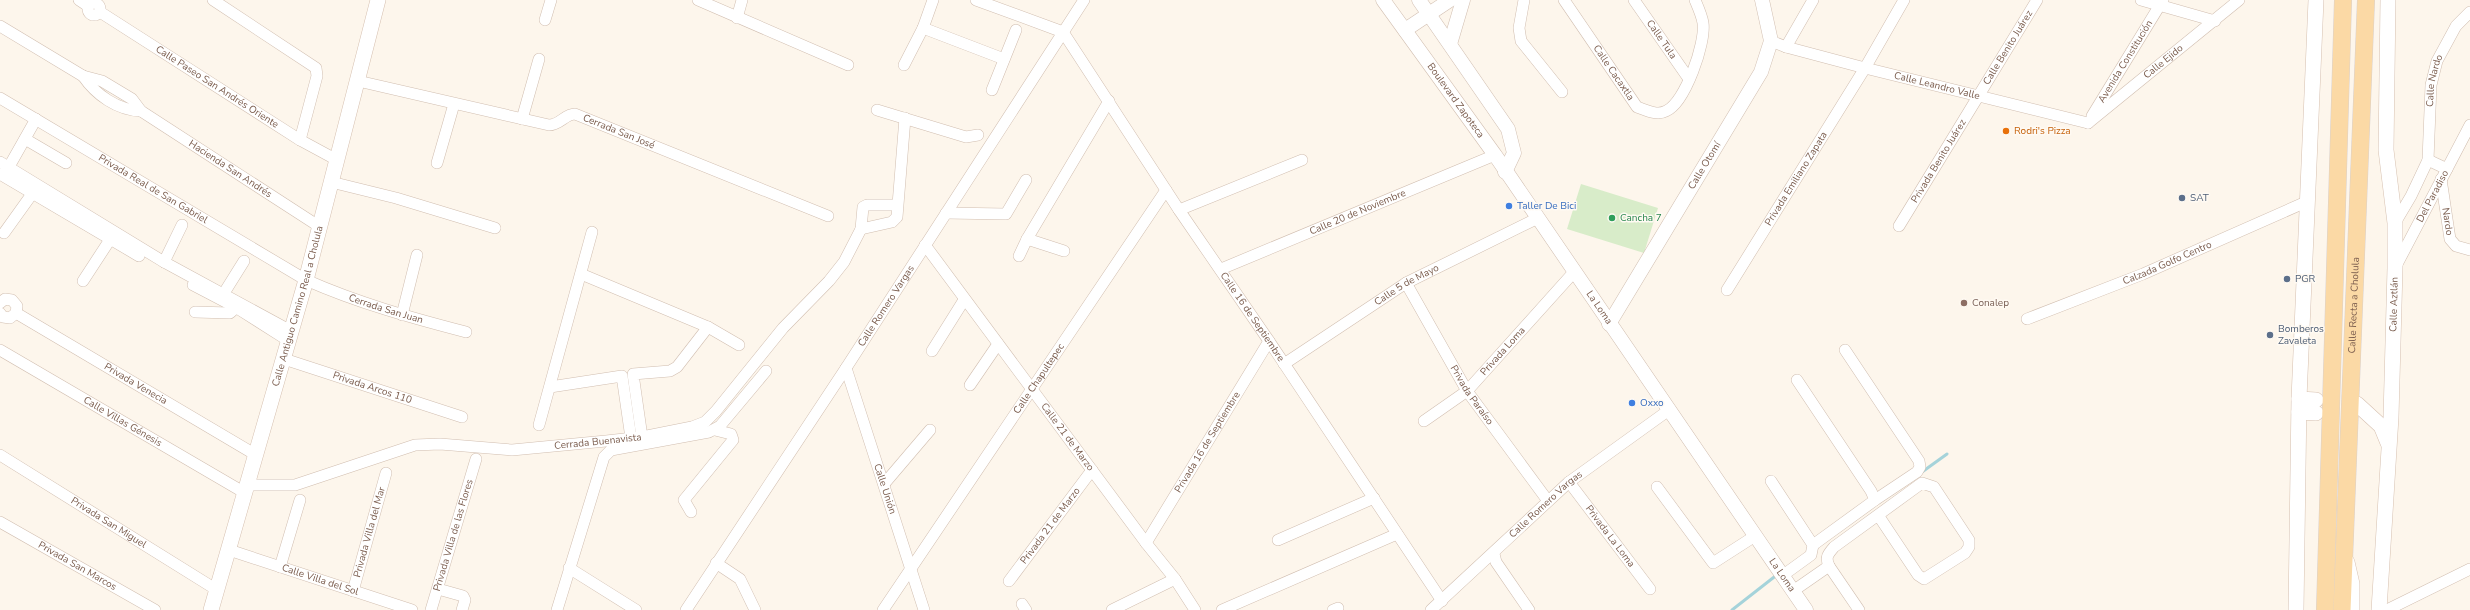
<svg xmlns="http://www.w3.org/2000/svg" width="2470" height="610" font-family="'Nunito Sans',sans-serif">
<rect width="100%" height="100%" fill="#fdf6ec"/>
<path fill="#d8ecc9" d="M 1581,184 L 1658,208 L 1644,253 L 1567,229 Z"/>
<g fill="none" stroke-linecap="round" stroke-linejoin="round">
<path stroke="#a5d3da" stroke-width="3" d="M 1922,472 L 1947,454
M 1732,610 L 1778,574"/>
<defs>
<g id="minor">
<path d="M 79,0 L 88,6"/>
<path d="M 213,0 L 316,68 L 317,76 L 300,140"/>
<path d="M 698,0 L 848,65"/>
<path d="M 976,0 L 1063,32"/>
<path d="M 1524,0 L 1519,28 L 1521,41 L 1562,92"/>
<path id="s1" d="M 1564,0 L 1637,107 C 1646,110 1657,116 1666,111 C 1685,103 1706,43 1703,23 C 1702,16 1698,7 1695,0"/>
<path id="s2" d="M 1634,0 L 1689,79"/>
<path d="M 2141,0 L 2215,21"/>
<circle cx="94" cy="9" r="6"/>
<path id="s3" d="M 100,12 L 300,140 L 337,160"/>
<path d="M 737,18 L 742,0"/>
<path d="M 545,20 L 551,0"/>
<path id="s4" d="M 0,26 L 83,76 L 102,81 L 132,99 L 141,111 L 320,227"/>
<path d="M 923,28 L 1004,59"/>
<path id="s5" d="M 1063,32 L 1179,210 L 1269,341 L 1442,601"/>
<path id="s6" d="M 1771,41 L 1786,47 L 1865,68 L 2088,123"/>
<path d="M 1786,47 L 1813,0"/>
<path d="M 904,65 L 923,28 L 933,0"/>
<path d="M 83,76 C 96,95 117,110 141,111"/>
<path id="s7" d="M 358,81 L 549,125 C 560,125 565,114 575,114 L 828,216"/>
<path d="M 992,90 L 1016,30"/>
<path id="s8" d="M 0,98 L 306,280 C 358,303 412,318 466,332"/>
<path d="M 877,110 L 966,137 L 978,135"/>
<path id="s9" d="M 2092,116 L 2163,0"/>
<path d="M 522,119 L 539,59"/>
<path id="s10" d="M 2088,123 L 2239,0"/>
<path d="M 25,139 L 66,163"/>
<path d="M 2428,160 L 2447,169"/>
<path d="M 0,162 L 164,262 L 291,331"/>
<path d="M 437,163 L 454,104"/>
<path d="M 6,172 L 36,119"/>
<path d="M 0,174 L 139,256"/>
<path id="s11" d="M 2441,179 L 2450,239 L 2456,246 L 2470,250"/>
<path d="M 331,182 L 396,198 L 495,228"/>
<path d="M 1179,210 L 1302,160"/>
<path d="M 946,213 L 1006,214 L 1026,180"/>
<path id="s12" d="M 2395,223 L 2411,196 L 2428,160 L 2431,85 L 2437,61 L 2456,26 L 2470,12"/>
<path id="s13" d="M 1899,226 L 2037,0"/>
<path d="M 861,229 L 892,222 L 897,217 L 905,118"/>
<path d="M 4,233 L 37,187"/>
<path d="M 1027,239 L 1064,251"/>
<path id="s14" d="M 925,245 L 1146,543 L 1175,579 L 1195,610"/>
<path d="M 1019,256 L 1027,239 L 1109,101"/>
<path d="M 164,262 L 182,225"/>
<path id="s15" d="M 2395,268 L 2470,125"/>
<path id="s16" d="M 1221,269 L 1495,155"/>
<path d="M 581,274 L 708,327 L 739,345"/>
<path d="M 83,281 L 113,235"/>
<path id="s17" d="M 1406,283 L 1467,391 L 1548,501"/>
<path d="M 193,285 L 237,308 L 289,341"/>
<path id="s18" d="M 1727,290 L 1865,68 L 1904,0"/>
<path d="M 224,293 L 244,261"/>
<path d="M 0,303 L 5,299 L 12,300 L 17,306 L 16,313 L 10,318 L 3,317 L 0,313"/>
<path d="M 195,312 L 230,313 L 239,305"/>
<path id="s19" d="M 16,313 L 256,455"/>
<path d="M 402,315 L 417,255"/>
<path id="s20" d="M 2027,319 L 2143,274 L 2306,202"/>
<path id="s21" d="M 0,350 L 245,493"/>
<path d="M 1845,350 L 1919,461 L 1920,467 L 1917,472 L 1875,500"/>
<path d="M 932,351 L 964,300"/>
<path id="s22" d="M 284,359 L 462,417"/>
<path id="s23" d="M 1284,364 L 1406,283 L 1536,219"/>
<path id="s24" d="M 846,368 L 924,610"/>
<path d="M 1797,380 L 1871,491 L 1875,500 L 1813,545"/>
<path d="M 970,385 L 998,344"/>
<path d="M 550,387 L 622,376 L 631,438"/>
<path id="s25" d="M 1424,421 L 1467,391 L 1574,272"/>
<path d="M 539,425 L 592,232"/>
<path d="M 642,437 L 633,374 L 670,371 L 677,367 L 708,327"/>
<path id="s26" d="M 0,455 L 217,590"/>
<path d="M 1771,481 L 1813,545 L 1811,555 L 1782,576"/>
<path id="s27" d="M 1569,482 L 1650,589"/>
<path d="M 884,484 L 930,430"/>
<path id="s28" d="M 247,485 L 295,485 L 415,445 L 440,444 L 512,450 L 606,441 L 642,437 L 692,427 L 705,422 L 716,411 L 783,328 L 829,281 L 844,262 L 861,229 L 863,207 L 867,205 L 897,205"/>
<path d="M 1657,487 L 1713,563 L 1755,536"/>
<path d="M 691,512 L 684,500 L 733,440 L 731,434 L 715,430"/>
<path id="s29" d="M 0,522 L 155,610"/>
<path d="M 1278,540 L 1374,498"/>
<path id="s30" d="M 1146,543 L 1269,341"/>
<path id="s31" d="M 229,550 L 412,610"/>
<path d="M 1494,554 L 1496,562 L 1529,610"/>
<path d="M 716,563 L 740,579 L 755,610"/>
<path d="M 1829,566 C 1825,557 1828,554 1834,547 L 1922,483 L 1934,487 L 1969,540 L 1969,547 L 1965,553 L 1924,579 L 1918,575 L 1878,515"/>
<path d="M 280,567 L 300,500"/>
<path d="M 569,568 L 636,610"/>
<path id="s32" d="M 1009,581 L 1092,470"/>
<path d="M 438,589 L 463,596 L 465,600 L 462,610"/>
<path id="s33" d="M 353,591 L 386,473"/>
<path d="M 1793,591 L 1829,566 L 1859,610"/>
<path d="M 1022,604 L 1026,610"/>
<path id="s34" d="M 431,610 L 476,459"/>
<path d="M 557,610 L 604,457 L 611,450 L 709,432 L 720,426 L 766,371"/>
<path id="s35" d="M 686,610 L 846,368 L 1084,0"/>
<path id="s36" d="M 883,610 L 1166,190"/>
<path d="M 1112,610 L 1175,579"/>
<path d="M 1222,610 L 1397,534"/>
<path d="M 1333,610 L 1338,608"/>
<path id="s37" d="M 1431,610 L 1569,482 L 1669,410"/>
<path d="M 2387,610 L 2470,569"/>
</g>
<g id="tertiary">
<path id="s38" d="M 1383,0 L 1495,155 L 1806,610"/>
<path d="M 1419,0 L 1508,129 L 1514,153 L 1505,172"/>
<path d="M 1405,30 L 1450,0"/>
<path d="M 1450,44 L 1463,0"/>
<path id="s39" d="M 1609,324 L 1761,72 L 1771,41 L 1762,0"/>
</g>
<g id="secondary">
<path d="M 2299,399 L 2316,400"/>
<path d="M 2357,404 L 2381,426 L 2388,443"/>
<path d="M 2299,412 L 2316,413"/>
<path d="M 2347,562 L 2352,584 L 2352,610"/>
<path id="s40" d="M 211,610 L 306,280 L 378,0"/>
<path d="M 2296,610 L 2299,399 L 2316,0"/>
<path id="s41" d="M 2379,610 L 2391,417 L 2395,268 L 2395,223 L 2386,150 L 2388,0"/>
</g>
<g id="primary">
<path d="M 2325,610 L 2343,0"/>
<path id="s42" d="M 2342,610 L 2366,0"/>
</g>
</defs>
<use href="#minor" stroke="#d1beb0" stroke-width="12"/>
<use href="#tertiary" stroke="#d1beb0" stroke-width="15"/>
<use href="#secondary" stroke="#d6c0b0" stroke-width="16"/>
<use href="#primary" stroke="#dad1cd" stroke-width="18"/>
<use href="#minor" stroke="#fff" stroke-width="11"/>
<use href="#tertiary" stroke="#fff" stroke-width="14"/>
<use href="#secondary" stroke="#fff" stroke-width="15"/>
<use href="#primary" stroke="#fbd9a5" stroke-width="17"/>
</g>
<circle fill="#e8710a" stroke="#fffaf3" stroke-width="1.5" cx="2006" cy="131" r="4"/>
<g fill="#5c6f8a" stroke="#fffaf3" stroke-width="1.5">
<circle cx="2182" cy="198" r="4"/>
<circle cx="2287" cy="279" r="4"/>
<circle cx="2270" cy="335" r="4"/>
</g>
<g fill="#3f7fe0" stroke="#fffaf3" stroke-width="1.5">
<circle cx="1509" cy="206" r="4"/>
<circle cx="1632" cy="403" r="4"/>
</g>
<circle fill="#2e9e5b" stroke="#fffaf3" stroke-width="1.5" cx="1612" cy="218" r="4"/>
<circle fill="#8d6e63" stroke="#fffaf3" stroke-width="1.5" cx="1964" cy="303" r="4"/>
<g text-anchor="middle" dominant-baseline="central" stroke-width="3" stroke-linejoin="round" paint-order="stroke">
<g font-size="10" fill="#7a5c4d" stroke="#fffaf3">
<text stroke="none"><textPath href="#s2" startOffset="48">Calle Tula</textPath></text>
<text stroke="none"><textPath href="#s13" startOffset="209">Calle Benito Juárez</textPath></text>
<text stroke="none"><textPath href="#s9" startOffset="64">Avenida Constitución</textPath></text>
<text stroke="none"><textPath href="#s10" startOffset="97">Calle Ejido</textPath></text>
<text stroke="none"><textPath href="#s1" startOffset="88">Calle Cacaxtla</textPath></text>
<text stroke="none"><textPath href="#s12" startOffset="151">Calle Nardo</textPath></text>
<text stroke="none"><textPath href="#s6" startOffset="172">Calle Leandro Valle</textPath></text>
<text stroke="none"><textPath href="#s3" startOffset="139">Calle Paseo San Andrés Oriente</textPath></text>
<text stroke="none"><textPath href="#s38" startOffset="124">Boulevard Zapoteca</textPath></text>
<text stroke="none"><textPath href="#s7" startOffset="272">Cerrada San José</textPath></text>
<text stroke="none"><textPath href="#s13" startOffset="76">Privada Benito Juárez</textPath></text>
<text stroke="none"><textPath href="#s39" startOffset="185">Calle Otomí</textPath></text>
<text stroke="none"><textPath href="#s4" startOffset="273">Hacienda San Andrés</textPath></text>
<text stroke="none"><textPath href="#s18" startOffset="131">Privada Emiliano Zapata</textPath></text>
<text stroke="none"><textPath href="#s8" startOffset="178">Privada Real de San Gabriel</textPath></text>
<text stroke="none"><textPath href="#s15" startOffset="81">Del Paradiso</textPath></text>
<text stroke="none"><textPath href="#s16" startOffset="148">Calle 20 de Noviembre</textPath></text>
<text stroke="none"><textPath href="#s11" startOffset="43">Nardo</textPath></text>
<text stroke="none"><textPath href="#s20" startOffset="151">Calzada Golfo Centro</textPath></text>
<text stroke="none"><textPath href="#s23" startOffset="146">Calle 5 de Mayo</textPath></text>
<text stroke="none"><textPath href="#s42" startOffset="305">Calle Recta a Cholula</textPath></text>
<text stroke="none"><textPath href="#s41" startOffset="306">Calle Aztlán</textPath></text>
<text stroke="none"><textPath href="#s40" startOffset="316">Calle Antiguo Camino Real a Cholula</textPath></text>
<text stroke="none"><textPath href="#s35" startOffset="364">Calle Romero Vargas</textPath></text>
<text stroke="none"><textPath href="#s38" startOffset="376">La Loma</textPath></text>
<text stroke="none"><textPath href="#s8" startOffset="441">Cerrada San Juan</textPath></text>
<text stroke="none"><textPath href="#s5" startOffset="342">Calle 16 de Septiembre</textPath></text>
<text stroke="none"><textPath href="#s25" startOffset="106">Privada Loma</textPath></text>
<text stroke="none"><textPath href="#s36" startOffset="279">Calle Chapultepec</textPath></text>
<text stroke="none"><textPath href="#s19" startOffset="139">Privada Venecia</textPath></text>
<text stroke="none"><textPath href="#s22" startOffset="93">Privada Arcos 110</textPath></text>
<text stroke="none"><textPath href="#s17" startOffset="130">Privada Paraíso</textPath></text>
<text stroke="none"><textPath href="#s21" startOffset="142">Calle Villas Génesis</textPath></text>
<text stroke="none"><textPath href="#s14" startOffset="239">Calle 21 de Marzo</textPath></text>
<text stroke="none"><textPath href="#s28" startOffset="358">Cerrada Buenavista</textPath></text>
<text stroke="none"><textPath href="#s30" startOffset="118">Privada 16 de Septiembre</textPath></text>
<text stroke="none"><textPath href="#s24" startOffset="127">Calle Unión</textPath></text>
<text stroke="none"><textPath href="#s37" startOffset="156">Calle Romero Vargas</textPath></text>
<text stroke="none"><textPath href="#s26" startOffset="128">Privada San Miguel</textPath></text>
<text stroke="none"><textPath href="#s32" startOffset="69">Privada 21 de Marzo</textPath></text>
<text stroke="none"><textPath href="#s33" startOffset="61">Privada Villa del Mar</textPath></text>
<text stroke="none"><textPath href="#s34" startOffset="78">Privada Villa de las Flores</textPath></text>
<text stroke="none"><textPath href="#s27" startOffset="68">Privada La Loma</textPath></text>
<text stroke="none"><textPath href="#s29" startOffset="89">Privada San Marcos</textPath></text>
<text stroke="none"><textPath href="#s38" startOffset="700">La Loma</textPath></text>
<text stroke="none"><textPath href="#s31" startOffset="96">Calle Villa del Sol</textPath></text>
</g>
<g font-size="10" fill="#c56008" stroke="#fffaf3" text-anchor="start">
<text x="2014" y="131">Rodri's Pizza</text>
</g>
<g font-size="10" fill="#4e5e75" stroke="#fffaf3" text-anchor="start">
<text x="2190" y="198">SAT</text>
<text x="2295" y="279">PGR</text>
<text x="2278" y="329">Bomberos<tspan x="2278" dy="12">Zavaleta</tspan></text>
</g>
<g font-size="10" fill="#366cbe" stroke="#fffaf3" text-anchor="start">
<text x="1517" y="206">Taller De Bici</text>
<text x="1640" y="403">Oxxo</text>
</g>
<g font-size="10" fill="#27864d" stroke="#fffaf3" text-anchor="start">
<text x="1620" y="218">Cancha 7</text>
</g>
<g font-size="10" fill="#785e54" stroke="#fffaf3" text-anchor="start">
<text x="1972" y="303">Conalep</text>
</g>
</g>
</svg>
